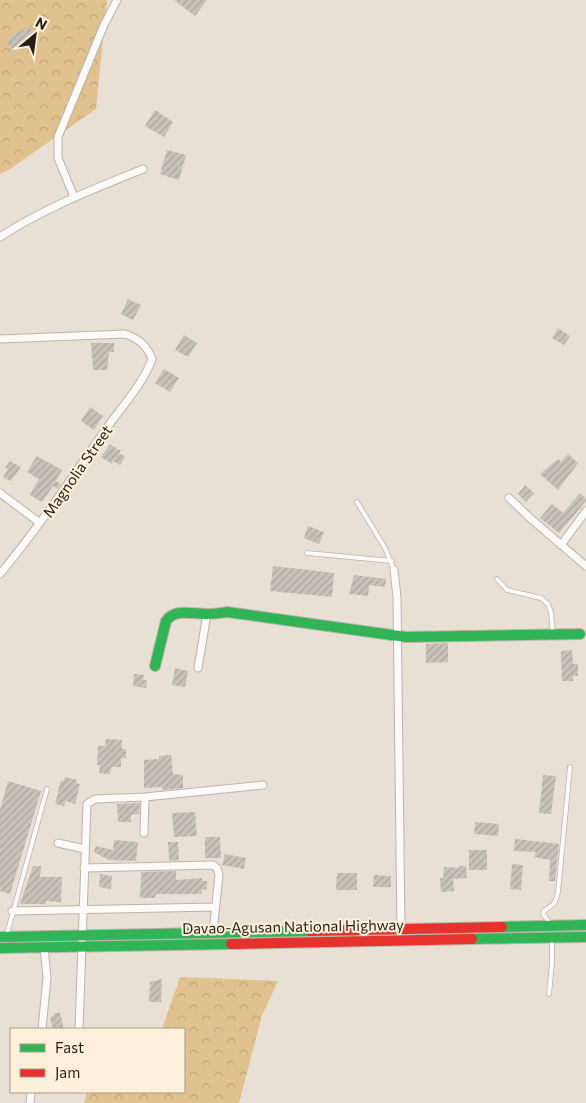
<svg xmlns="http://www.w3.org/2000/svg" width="586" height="1103" font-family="Commissioner,sans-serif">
<defs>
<pattern id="forest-crowns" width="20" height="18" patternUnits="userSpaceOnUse" patternTransform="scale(1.25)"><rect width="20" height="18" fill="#e1c28f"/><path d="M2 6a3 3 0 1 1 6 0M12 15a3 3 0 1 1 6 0" fill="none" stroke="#c1a67b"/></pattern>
<pattern id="building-hatch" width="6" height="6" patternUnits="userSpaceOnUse" patternTransform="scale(1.25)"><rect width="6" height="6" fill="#c9c2b8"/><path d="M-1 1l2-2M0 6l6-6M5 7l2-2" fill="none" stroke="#aca69d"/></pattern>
</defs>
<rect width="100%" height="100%" fill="#e8e0d4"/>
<path fill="url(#forest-crowns)" d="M 0,0 L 107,0 L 96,109 L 10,169 L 0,174 Z
M 180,977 L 278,981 L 262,1015 L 239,1103 L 84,1103 L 87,1092 L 184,1092 L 184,1029 L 162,1029 Z"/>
<path fill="url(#building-hatch)" d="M 174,0 L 207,0 L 195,16 Z
M 29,26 L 36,38 L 13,52 L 6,40 Z
M 155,110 L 173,122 L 164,137 L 145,126 Z
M 167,150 L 186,155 L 179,180 L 160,174 Z
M 128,299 L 141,305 L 133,320 L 121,314 Z
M 558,328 L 570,336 L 564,345 L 552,338 Z
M 184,335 L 197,343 L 188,357 L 175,350 Z
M 91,343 L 114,343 L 114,352 L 109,352 L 107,370 L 93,370 Z
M 164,369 L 179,378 L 170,392 L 155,383 Z
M 90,407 L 103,416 L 94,430 L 81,421 Z
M 110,444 L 121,451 L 119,453 L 125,457 L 120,465 L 113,461 L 112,464 L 101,457 Z
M 568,454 L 578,463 L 558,490 L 540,474 L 558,459 L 561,462 Z
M 37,456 L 62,470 L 56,481 L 61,484 L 57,489 L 53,486 L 42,502 L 30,495 L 39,479 L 27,472 Z
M 10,461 L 21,467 L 11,481 L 3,477 L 8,469 L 5,468 Z
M 525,485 L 534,493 L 526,502 L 518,494 Z
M 580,493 L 586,499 L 586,501 L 559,533 L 540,518 L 552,504 L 563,513 Z
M 308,526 L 324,532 L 319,544 L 304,538 Z
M 273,566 L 334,573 L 332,597 L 270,591 Z
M 354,575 L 386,579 L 385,587 L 369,585 L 368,596 L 349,594 Z
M 448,643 L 448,662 L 426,663 L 426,644 Z
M 572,650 L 573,664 L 578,664 L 578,676 L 573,676 L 573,681 L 562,681 L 561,651 Z
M 175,668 L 188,671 L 185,687 L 172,685 Z
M 134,674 L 144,675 L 143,680 L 147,680 L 146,688 L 133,686 Z
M 106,739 L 122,740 L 122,749 L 126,749 L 126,758 L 121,758 L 121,767 L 111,767 L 110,774 L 99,773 L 100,765 L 97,765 L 98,746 L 105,746 Z
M 171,755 L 173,774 L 183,775 L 183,788 L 163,790 L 162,787 L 144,788 L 144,760 L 159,759 L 159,756 Z
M 543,775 L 556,776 L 551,814 L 539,813 Z
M 65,777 L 77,780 L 76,783 L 80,784 L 75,804 L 66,801 L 64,806 L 55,804 L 61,780 L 64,781 Z
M 8,781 L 41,791 L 10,894 L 0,891 L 0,810 Z
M 140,803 L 139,814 L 131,815 L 131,822 L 118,822 L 117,804 Z
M 195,812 L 197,836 L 174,837 L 172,813 Z
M 475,822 L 499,824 L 498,836 L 474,834 Z
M 205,837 L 220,837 L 221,858 L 205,858 Z
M 515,839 L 559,844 L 555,881 L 549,881 L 550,860 L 534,857 L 536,852 L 514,851 Z
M 114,840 L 138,842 L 136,861 L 109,860 L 94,852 L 96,846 L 113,850 Z
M 168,842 L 178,842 L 179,860 L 169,861 Z
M 469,850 L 487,850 L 487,870 L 469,870 Z
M 225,854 L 246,858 L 244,869 L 222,865 Z
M 512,864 L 523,865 L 521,890 L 510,889 Z
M 33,866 L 41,866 L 40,877 L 62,877 L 61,902 L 46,901 L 46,904 L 20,904 Z
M 459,866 L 466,866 L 467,878 L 453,879 L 454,891 L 441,892 L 440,878 L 443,878 L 444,867 L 459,868 Z
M 176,871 L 176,880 L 202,878 L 202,881 L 207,881 L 207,889 L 201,890 L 202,894 L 156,894 L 155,898 L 140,898 L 141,878 L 145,879 L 141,877 L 141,872 Z
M 337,873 L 357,873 L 357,890 L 336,890 Z
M 100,874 L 112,876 L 111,889 L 99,887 Z
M 374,875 L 391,876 L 391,887 L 373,887 Z
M 162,979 L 161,1002 L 149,1002 L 150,982 Z
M 54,1013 L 60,1013 L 64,1029 L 53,1029 L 50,1017 L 54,1016 Z"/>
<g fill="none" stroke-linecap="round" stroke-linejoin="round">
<defs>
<path id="lane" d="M 357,502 L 385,548 L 394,570
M 307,553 L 392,561
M 497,579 L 507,590 L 541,598 L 548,604 L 551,612 L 553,634
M 549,922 L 543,914 L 544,911 C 554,904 555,905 558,892 L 570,767
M 7,934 L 47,789
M 549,994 L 552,963 L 552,941"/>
<path id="street" d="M 74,197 L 58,158 L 58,137 L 104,25 L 117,0
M 0,237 C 44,208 94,189 143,169
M 0,339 L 125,334 C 138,338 147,345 152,359 C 144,382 123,406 108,426 C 73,476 39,527 0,574
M 0,493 L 40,523
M 509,498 L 530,518 L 586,566
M 561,545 L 586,511
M 394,570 L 397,597 L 401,931
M 198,668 L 207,614
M 144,833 L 145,797
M 58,843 L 85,849
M 84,868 L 213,865 L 217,868 L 219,875 L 213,932
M 12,911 L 215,907
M 42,1029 L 47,978 L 44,946
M 79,1029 L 87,804 L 95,799 L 145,797 L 263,785
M 30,1103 L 31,1092"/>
<path id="fast" d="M 155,666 L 166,621 C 175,608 193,614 207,614 C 214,614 220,613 227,612 L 406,637 L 580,634
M 502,927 L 586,925
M 0,937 L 310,931
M 472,939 L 586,937
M 0,948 L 231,944"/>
<path id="jam" d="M 310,931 L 502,927
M 231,944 L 472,939"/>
</defs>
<use href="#lane" stroke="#bab5ab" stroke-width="5.5"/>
<use href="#street" stroke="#bab5ab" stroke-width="9"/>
<use href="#fast" stroke="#bab5ab" stroke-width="12"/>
<use href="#jam" stroke="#bab5ab" stroke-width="12"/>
<use href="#lane" stroke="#fcfaf9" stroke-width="4"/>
<use href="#street" stroke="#fcfaf9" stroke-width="7"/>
<use href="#fast" stroke="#30b455" stroke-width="10"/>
<use href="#jam" stroke="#e5322d" stroke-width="10"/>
</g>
<g text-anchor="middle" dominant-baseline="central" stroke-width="4" stroke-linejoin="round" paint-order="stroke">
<g font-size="15" fill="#251f18" stroke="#fdefd9">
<text transform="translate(77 471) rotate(-55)">Magnolia Street</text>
<text transform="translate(293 926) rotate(-1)">Davao-Agusan National Highway</text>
</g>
</g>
<rect x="10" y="1028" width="175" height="65" fill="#fdefd9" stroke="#a79c8c"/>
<rect x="20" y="1044" width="25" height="8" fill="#30b455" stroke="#a79c8c"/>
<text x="55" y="1053" font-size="15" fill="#251f18">Fast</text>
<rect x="20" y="1069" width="25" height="8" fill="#e5322d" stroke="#a79c8c"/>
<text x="55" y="1078" font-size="15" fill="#251f18">Jam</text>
<g transform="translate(35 35) rotate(29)" stroke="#fdefd9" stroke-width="4" paint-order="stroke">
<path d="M0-4L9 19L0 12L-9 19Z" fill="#251f18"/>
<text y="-8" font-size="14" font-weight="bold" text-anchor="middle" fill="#251f18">N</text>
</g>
</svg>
